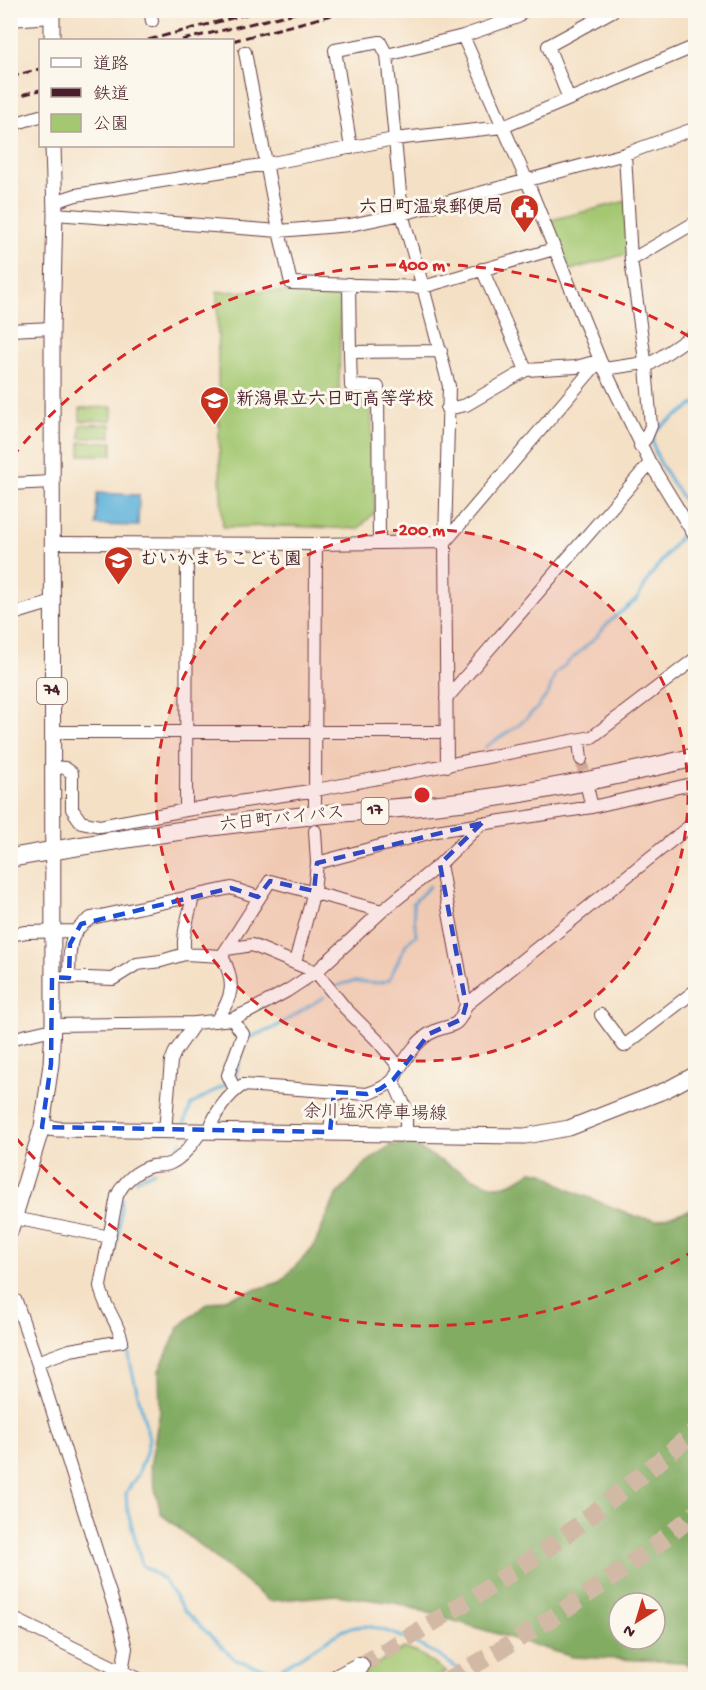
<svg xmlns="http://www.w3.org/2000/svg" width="706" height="1690" font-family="'Gochi Hand','Klee One',sans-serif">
<rect width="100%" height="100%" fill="#fbf7ec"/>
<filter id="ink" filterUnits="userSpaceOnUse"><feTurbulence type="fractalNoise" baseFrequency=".0167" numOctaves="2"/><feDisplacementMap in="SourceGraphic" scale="12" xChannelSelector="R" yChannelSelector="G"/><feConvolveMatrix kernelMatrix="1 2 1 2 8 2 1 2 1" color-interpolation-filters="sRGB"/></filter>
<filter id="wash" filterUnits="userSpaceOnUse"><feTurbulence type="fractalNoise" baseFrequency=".008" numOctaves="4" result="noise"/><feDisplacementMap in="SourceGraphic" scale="24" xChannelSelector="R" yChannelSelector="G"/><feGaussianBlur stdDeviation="1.35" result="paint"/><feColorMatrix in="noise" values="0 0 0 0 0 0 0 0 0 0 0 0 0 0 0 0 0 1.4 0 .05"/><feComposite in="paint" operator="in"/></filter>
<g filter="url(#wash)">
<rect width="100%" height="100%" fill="#f4e0c5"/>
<path fill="#a4c872" stroke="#77744e" stroke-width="1.5" d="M 627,201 L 630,253 L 563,272 L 543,222 Z
M 245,291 L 341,293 L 339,392 L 371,401 L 375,512 L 358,529 L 289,526 L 223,527 C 217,449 219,371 217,292 Z
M 112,407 L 112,420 L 80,421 L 80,408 Z
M 111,424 L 111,437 L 80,438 L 80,425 Z
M 112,442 L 112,455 L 80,455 L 80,442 Z
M 404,1648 L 420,1654 L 446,1672 L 431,1679 L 361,1680 L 364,1671 Z"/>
<path fill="#83ac64" stroke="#666648" stroke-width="1.5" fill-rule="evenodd" d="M 411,1144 C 426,1153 483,1186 497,1186 C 511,1186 521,1178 532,1171 L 544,1173 L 567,1189 L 637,1217 L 658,1220 L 695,1208 L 695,1669 L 684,1662 L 573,1657 L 396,1603 L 335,1595 L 269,1601 L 161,1514 L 150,1466 L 160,1411 L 159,1371 L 179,1327 L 205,1305 L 280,1282 L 313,1248 L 336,1196 L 366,1163 L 391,1145 ZM 619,1603 L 655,1603 L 655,1639 L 619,1639 Z"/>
<path fill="#60b2db" stroke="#556883" stroke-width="1.5" d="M 97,493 L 139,495 L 138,526 L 96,525 Z"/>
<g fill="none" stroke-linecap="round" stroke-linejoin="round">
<path stroke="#60b2db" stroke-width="3" d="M 696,403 L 657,429 C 653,435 652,440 654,447 C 659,467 684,499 696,518
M 485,747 L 519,725 L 538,707 L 549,692 L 555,674 L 594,639 L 610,621 L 637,599 L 651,575 L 683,533
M 337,986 C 360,976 370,988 389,980 L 406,944 L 416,935 L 413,903 L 430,886
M 247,1038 L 272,1029 L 324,997
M 234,1080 L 241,1055
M 185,1122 L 191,1105 L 228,1083
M 174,1156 L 181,1141
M 136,1180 L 154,1171
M 109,1272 L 118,1237 L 122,1199
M 124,1328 L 132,1371 L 149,1438 L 146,1453 L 138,1474 L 126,1493 L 127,1508 L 142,1565 L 164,1580 L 184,1610 L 227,1652 L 236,1660 L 275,1672 L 344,1630 C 353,1627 363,1625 372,1627 C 408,1636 444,1656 472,1680"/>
</g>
</g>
<g filter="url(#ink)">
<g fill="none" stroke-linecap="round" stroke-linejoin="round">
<path stroke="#d2b9a6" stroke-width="12" stroke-dasharray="12 6" stroke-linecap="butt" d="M 518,17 L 528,10
M 581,759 L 587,787"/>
<path stroke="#d2b9a6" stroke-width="18" stroke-dasharray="18 9" stroke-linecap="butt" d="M 360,1666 C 428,1626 496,1585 560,1539 C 606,1504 651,1468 696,1431
M 448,1680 C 535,1631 619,1577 696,1513"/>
<defs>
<path id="minor" d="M 150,10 L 152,21
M 10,20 L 52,17
M 463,36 L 527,181 L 600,360 L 650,463 L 696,538
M 245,52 L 279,231 L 291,283 L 423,287 L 554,249
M 569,99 L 548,46 L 614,10
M 10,125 L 40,116
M 351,148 L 335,50 L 380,42 L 387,55
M 625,154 L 631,260 L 646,367 L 651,426 L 646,438 L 640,446
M 54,202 L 76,195 L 267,164 L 394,139 L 503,127 L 696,46
M 55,214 L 279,231 L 350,225 L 402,214 L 625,154 L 696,128
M 631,260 L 696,222
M 482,269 L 526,370
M 349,284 L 350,352 L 441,351
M 10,330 L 52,328
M 350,352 L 351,386 L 378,387 L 379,543
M 646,367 L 696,333
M 604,369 L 645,363
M 447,409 L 466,405 L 526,370 L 576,367 L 598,361
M 10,484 L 52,482
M 52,543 L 316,544 L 445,542 L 600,360
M 10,615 L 53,602
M 446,699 L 650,463
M 52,732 L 446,732
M 579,741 L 581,759
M 447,766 L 445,542 L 449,386 L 423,287 L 402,214 L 387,55 L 463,36 L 518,17
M 53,767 L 65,768 L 72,773 L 72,809 L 81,822 L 100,826 L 186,810 L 316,790 L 592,737 L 696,658
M 587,787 L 592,807
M 315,806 L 316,544
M 186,810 L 187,544
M 317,863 L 436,831 L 592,807 L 696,783
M 193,897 C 189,915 181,936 185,954 L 222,956 L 270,881 L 382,911
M 10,935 L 26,932 L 76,931
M 227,949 L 252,945 L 316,972 L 345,1008 L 378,1041 L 400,1068
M 295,962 L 314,891 L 317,863 L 315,831
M 63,977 L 113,979 L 137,964 L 161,961 L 185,954
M 69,978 C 70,952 66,933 91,918 L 231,888 L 258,897
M 466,1005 L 696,821
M 601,1015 L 624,1046 L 696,990
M 232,1019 L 243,1034 L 228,1075 L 235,1090
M 216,1021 C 233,997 236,983 222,956
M 53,1025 L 195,1023 L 232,1019 L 250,1011 L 287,991 L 316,972 L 382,911 L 440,864 L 482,823
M 10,1039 L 53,1029
M 393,1080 L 406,1109 L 406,1134
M 165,1131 L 171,1061 L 175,1052 L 195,1023
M 210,1132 C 211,1116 230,1093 243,1085 L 367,1094 C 376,1091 385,1087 392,1081 C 395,1078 397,1073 399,1069 C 407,1057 416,1042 429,1034 C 450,1021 456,1034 466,1005 L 440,864
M 330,1132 L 334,1092
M 14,1218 L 110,1237
M 10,1297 L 16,1301 L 37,1362 L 119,1622 L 126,1648 L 122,1671
M 37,1362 L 70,1350 L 122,1341 C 118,1321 103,1306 100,1286 L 117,1196 C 123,1182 137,1170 152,1166 C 159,1165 166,1166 171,1163 C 184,1157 193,1142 201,1132
M 10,1617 L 140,1680"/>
<path id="major" d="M 52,10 L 52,40
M 42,1127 L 56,1129 L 525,1136 L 569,1128 L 666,1090 L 696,1074
M 10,1232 L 42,1127 L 51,1064 L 53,1025 L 52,328 L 55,214 L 53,146"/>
<path id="highway" d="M 10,858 C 106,841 201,826 297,817 C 359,810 421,808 482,799 C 554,789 625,774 696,757
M 334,1680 L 360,1666"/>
</defs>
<use href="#minor" stroke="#643c42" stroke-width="14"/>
<use href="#major" stroke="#643c42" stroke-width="17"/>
<use href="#highway" stroke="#643c42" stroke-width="20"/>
<use href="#minor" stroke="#fff" stroke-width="12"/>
<use href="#major" stroke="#fff" stroke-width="15"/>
<use href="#highway" stroke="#fff" stroke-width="18"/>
<path stroke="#4a1f2b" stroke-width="3" stroke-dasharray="9 4.5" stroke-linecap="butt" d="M 148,40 L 263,10
M 182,40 L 308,10
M 232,41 L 351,10
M 10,77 L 40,69
M 10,98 L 40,90"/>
</g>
</g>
<path fill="none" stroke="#1d4ed8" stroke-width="4.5" stroke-dasharray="12 8" stroke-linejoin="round" d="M 482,823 L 440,864 L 466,1005 L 462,1019 L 429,1034 L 393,1080 L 380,1089 L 367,1094 L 334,1092 L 330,1132 L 42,1127 L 51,1064 L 52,977 L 69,978 L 70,944 L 81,924 L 231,888 L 258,897 L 270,881 L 314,891 L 317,863 Z"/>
<circle cx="422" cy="795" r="266" fill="#d62828" fill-opacity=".12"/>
<g fill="none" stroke="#d62828" stroke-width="3" stroke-dasharray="10 8">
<circle cx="422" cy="795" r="266"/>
<path d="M695 1250A531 531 0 0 1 12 1133M12 457A531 531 0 0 1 695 340"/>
</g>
<defs>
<symbol id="civic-pin" viewBox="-11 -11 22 30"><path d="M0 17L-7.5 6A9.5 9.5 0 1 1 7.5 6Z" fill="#c8321e" stroke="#fbf7ec"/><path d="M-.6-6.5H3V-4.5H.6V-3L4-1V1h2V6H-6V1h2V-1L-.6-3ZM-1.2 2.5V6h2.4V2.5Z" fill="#fff"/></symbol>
<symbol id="school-pin" viewBox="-11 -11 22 30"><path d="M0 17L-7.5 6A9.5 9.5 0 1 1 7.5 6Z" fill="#c8321e" stroke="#fbf7ec"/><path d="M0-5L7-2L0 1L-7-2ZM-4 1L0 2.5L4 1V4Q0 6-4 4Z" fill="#fff"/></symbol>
</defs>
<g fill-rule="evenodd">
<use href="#civic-pin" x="508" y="192" width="33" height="45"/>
<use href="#school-pin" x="198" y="384" width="33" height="45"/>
<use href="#school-pin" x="102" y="544" width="33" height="45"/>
</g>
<g text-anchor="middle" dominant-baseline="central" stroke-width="6" stroke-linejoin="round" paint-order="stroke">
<g fill="#fbf7ec" stroke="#7f6065" stroke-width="1.5">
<rect x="37" y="678" width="30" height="26" rx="4.5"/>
<rect x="361.5" y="798" width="27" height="26" rx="4.5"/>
</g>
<g font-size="16" font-weight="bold" fill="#4a1f2b">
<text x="52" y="691">74</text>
<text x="375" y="811">17</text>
</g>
<g font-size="18" font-weight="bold" fill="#4a1f2b" stroke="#fbf7ec" text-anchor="start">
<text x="503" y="208" text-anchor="end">六日町温泉郵便局</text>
<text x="236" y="400">新潟県立六日町高等学校</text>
<text x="140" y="560">むいかまちこども園</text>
</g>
<g font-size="18" fill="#4a1f2b" stroke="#fbf7ec">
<text transform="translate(282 820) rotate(-6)">六日町バイパス</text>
<text transform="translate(375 1114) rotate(1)">余川塩沢停車場線</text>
</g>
</g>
<circle cx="422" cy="795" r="9" fill="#d62828" stroke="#fbf7ec" stroke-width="3"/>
<g font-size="18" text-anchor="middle" font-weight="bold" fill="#d62828" stroke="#fbf7ec" stroke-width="6" stroke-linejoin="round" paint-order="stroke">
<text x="422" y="270">400 m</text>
<text x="422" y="535">200 m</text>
</g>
<rect width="706" height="1690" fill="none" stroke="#fbf7ec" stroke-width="36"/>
<rect x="39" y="39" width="195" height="108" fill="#fbf7ec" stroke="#b4a19f" stroke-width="1.5"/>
<rect x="51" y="58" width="30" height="9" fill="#ffffff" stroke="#b4a19f" stroke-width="1.5"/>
<text x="93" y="69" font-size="18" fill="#4a1f2b">道路</text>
<rect x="51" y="88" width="30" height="9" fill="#4a1f2b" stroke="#b4a19f" stroke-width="1.5"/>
<text x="93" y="99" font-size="18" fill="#4a1f2b">鉄道</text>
<rect x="51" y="114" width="30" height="18" fill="#a4c872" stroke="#b4a19f" stroke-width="1.5"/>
<text x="93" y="129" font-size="18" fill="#4a1f2b">公園</text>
<g transform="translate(637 1621) rotate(217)"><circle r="28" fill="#fbf7ec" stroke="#b4a19f" stroke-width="1.5"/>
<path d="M0-4.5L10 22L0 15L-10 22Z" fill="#c8321e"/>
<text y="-9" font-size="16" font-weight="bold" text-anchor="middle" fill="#4a1f2b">N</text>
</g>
</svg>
